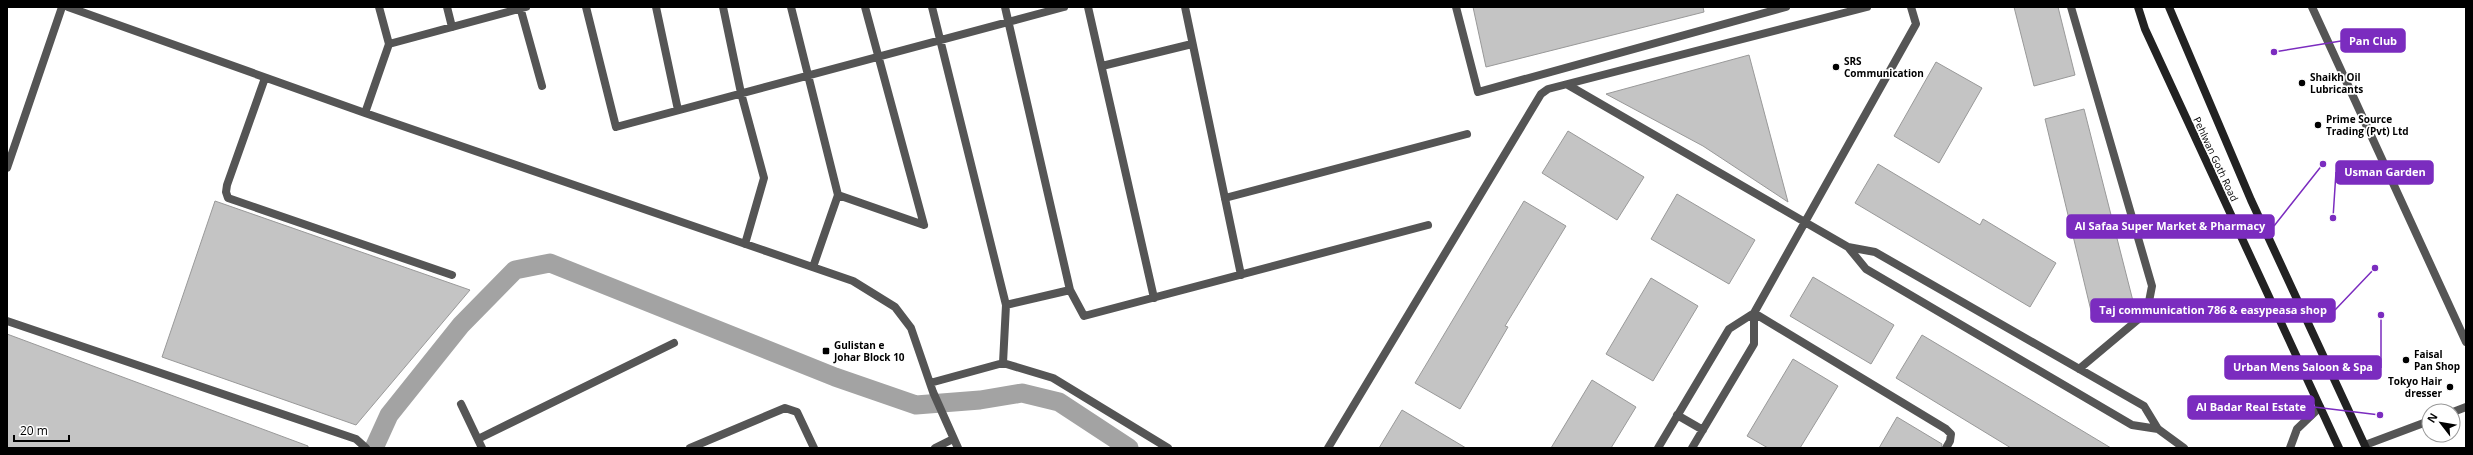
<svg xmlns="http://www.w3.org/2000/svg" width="2473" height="455" font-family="'Open Sans',sans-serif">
<rect width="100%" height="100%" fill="#fff"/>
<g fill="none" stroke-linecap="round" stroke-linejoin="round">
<path stroke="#a3a3a3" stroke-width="19" d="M 374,448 L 389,415 L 461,325 L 515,270 L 550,263 L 835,377 L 916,405 L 980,400 L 1022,393 L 1059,402 L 1129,448"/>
</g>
<path fill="#c4c4c4" stroke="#999" d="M 1473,7 L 1703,7 L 1704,12 L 1486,67 Z
M 2014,7 L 2058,7 L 2075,75 L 2034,86 Z
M 1749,55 L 1788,202 L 1703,146 L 1606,94 Z
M 1936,62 L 1982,88 L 1939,163 L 1894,136 Z
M 2084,109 L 2134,305 L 2092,315 L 2045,119 Z
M 1568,131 L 1644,177 L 1617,220 L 1542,173 Z
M 1878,164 L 1980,225 L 1983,219 L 2056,263 L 2030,307 L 1855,203 Z
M 1677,194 L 1755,240 L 1729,284 L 1651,239 Z
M 215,201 L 470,290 L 356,425 L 162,357 Z
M 1524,201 L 1566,226 L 1505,326 L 1508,327 L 1460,409 L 1415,383 Z
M 1813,277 L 1894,325 L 1871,364 L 1790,316 Z
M 1651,278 L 1698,306 L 1653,381 L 1606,354 Z
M 7,334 L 308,446 L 308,448 L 7,448 Z
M 1922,335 L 2021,394 L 2111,448 L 2011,448 L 1896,378 Z
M 1793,359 L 1838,386 L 1800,448 L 1768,448 L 1747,436 Z
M 1592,380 L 1636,407 L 1611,448 L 1551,448 Z
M 1402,410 L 1466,448 L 1379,448 Z
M 1897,417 L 1942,444 L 1941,448 L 1879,448 Z"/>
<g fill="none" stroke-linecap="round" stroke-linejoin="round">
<path stroke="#555" stroke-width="8" d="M 1225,198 L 1467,134"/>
<path stroke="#555" stroke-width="8" d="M 68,7 L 365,113 L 853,281 L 895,307 L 911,328 L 933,392 L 958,448
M 447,7 L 452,27
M 520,7 L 542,86
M 586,7 L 616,127 L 1064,7
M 656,7 L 678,110
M 723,7 L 741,93 L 764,178 L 745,244
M 791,7 L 838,195 L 813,267
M 865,7 L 924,225
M 932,7 L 1006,305
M 1005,7 L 1070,290
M 1088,7 L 1154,298
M 1185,7 L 1241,275
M 1456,7 L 1478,92 L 1786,7
M 2071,7 L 2152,286 L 2147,312 L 2079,369
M 2312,7 L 2466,342
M 389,44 L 526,7
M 1102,66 L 1192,44
M 265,78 L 227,185 L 226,192 L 228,198 L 452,275
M 1568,85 L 1848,247 L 1875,252 L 2144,406 L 2158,429 L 2184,448
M 365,113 L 389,44 L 379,7
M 7,168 L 62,7
M 838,195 L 924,225
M 1848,247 L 1866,269 L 2132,425 L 2158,429
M 1754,313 L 1946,429 L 1951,434 L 1950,441 L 1946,448
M 7,321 L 356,439 L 366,448
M 1003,363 L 1053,378 L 1168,448
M 930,383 L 1003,363 L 1006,305 L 1070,290 L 1084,316 L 1428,225
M 461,404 L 482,448
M 2453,412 L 2466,407
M 1677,415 L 1703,430
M 478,439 L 674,343
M 2365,445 L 2429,421
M 690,448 L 785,408 L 797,412 L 814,448
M 935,448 L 953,439
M 1328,448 L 1541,94 L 1548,89 L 1867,7
M 1658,448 L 1729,329 L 1754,313 L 1916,24 L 1911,7
M 1692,448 L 1754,344 L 1754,313
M 2290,448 L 2297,429 L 2320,407"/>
<path stroke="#222" stroke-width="8" d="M 2138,7 L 2145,29 L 2339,448
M 2169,7 L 2251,200 L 2366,448"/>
</g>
<g fill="#000" stroke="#fff" stroke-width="1.5">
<circle cx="1836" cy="67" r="4"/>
<circle cx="2302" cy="83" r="4"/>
<circle cx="2318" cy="125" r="4"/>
<rect x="822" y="347" width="8" height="8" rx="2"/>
<circle cx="2406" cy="360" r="4"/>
<circle cx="2450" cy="387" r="4"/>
</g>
<g text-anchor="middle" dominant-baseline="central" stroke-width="3.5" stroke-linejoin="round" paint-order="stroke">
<g font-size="10" font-weight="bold" fill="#000" stroke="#fff" text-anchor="start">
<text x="1844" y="61">SRS<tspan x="1844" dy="12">Communication</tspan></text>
<text x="2310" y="77">Shaikh Oil<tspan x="2310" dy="12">Lubricants</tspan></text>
<text x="2326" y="119">Prime Source<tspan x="2326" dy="12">Trading (Pvt) Ltd</tspan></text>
<text x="834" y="345">Gulistan e<tspan x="834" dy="12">Johar Block 10</tspan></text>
<text x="2414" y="354">Faisal<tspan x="2414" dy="12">Pan Shop</tspan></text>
<text x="2442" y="381" text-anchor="end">Tokyo Hair<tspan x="2442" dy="12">dresser</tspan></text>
</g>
<g font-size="10" fill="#000" stroke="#fff">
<text transform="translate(2216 159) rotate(65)">Pehlwan Goth Road</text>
</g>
</g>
<path fill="none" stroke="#7b2cbf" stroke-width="1.5" d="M2274 52L2341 41M2333 218L2336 172M2323 164L2274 226M2375 268L2335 310M2381 315L2381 368M2380 415L2314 407"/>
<g fill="#7b2cbf" stroke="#fff" stroke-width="1.5">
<circle cx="2274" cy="52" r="4"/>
<circle cx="2333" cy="218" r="4"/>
<circle cx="2323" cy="164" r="4"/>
<circle cx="2375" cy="268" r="4"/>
<circle cx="2381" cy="315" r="4"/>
<circle cx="2380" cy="415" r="4"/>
</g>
<g fill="#7b2cbf" stroke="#7b2cbf" stroke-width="1.5">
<rect x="2341" y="29" width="64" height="23" rx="4"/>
<rect x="2336" y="161" width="97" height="23" rx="4"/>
<rect x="2067" y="215" width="207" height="23" rx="4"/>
<rect x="2091" y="299" width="244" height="23" rx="4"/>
<rect x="2225" y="356" width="156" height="23" rx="4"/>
<rect x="2188" y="396" width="126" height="23" rx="4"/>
</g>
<g font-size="11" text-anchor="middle" font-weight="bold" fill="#fff">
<text x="2373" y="45">Pan Club</text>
<text x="2385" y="176">Usman Garden</text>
<text x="2170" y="230">Al Safaa Super Market &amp; Pharmacy</text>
<text x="2213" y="314">Taj communication 786 &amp; easypeasa shop</text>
<text x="2303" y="371">Urban Mens Saloon &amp; Spa</text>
<text x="2251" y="411">Al Badar Real Estate</text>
</g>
<rect width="2473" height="455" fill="none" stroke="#000000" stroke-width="16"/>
<g transform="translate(2441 423) rotate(301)"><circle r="19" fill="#ffffff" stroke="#999999"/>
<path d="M0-3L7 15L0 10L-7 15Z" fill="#000000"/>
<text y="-6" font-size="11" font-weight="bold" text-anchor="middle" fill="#000000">N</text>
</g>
<path d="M14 435v6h55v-6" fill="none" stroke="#000000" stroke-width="2"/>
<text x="20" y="435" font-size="12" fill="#000000" stroke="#ffffff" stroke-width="3" paint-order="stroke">20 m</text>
</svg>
